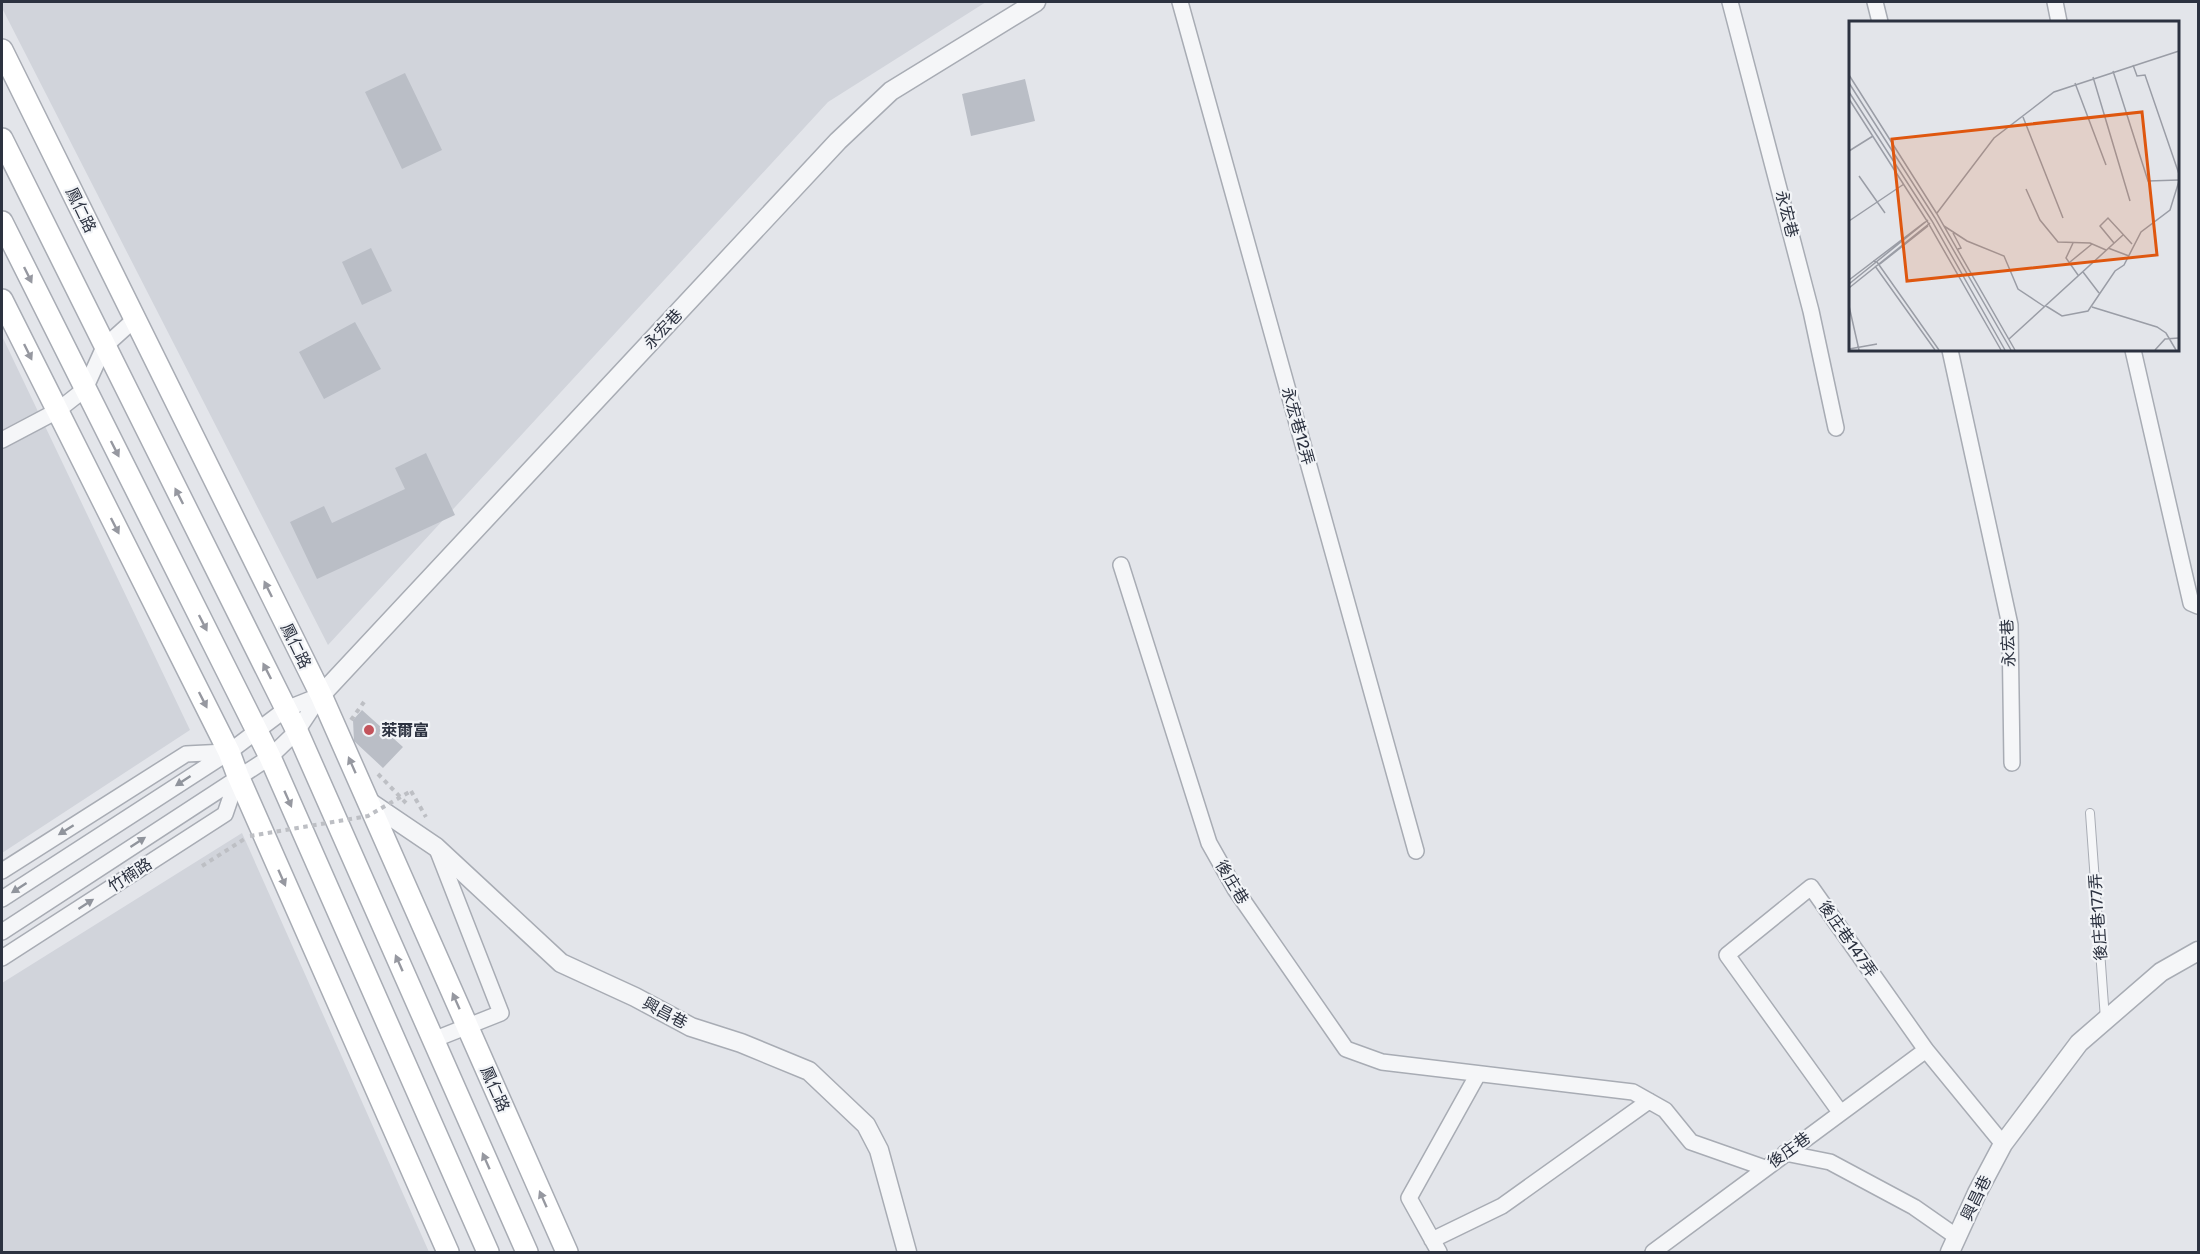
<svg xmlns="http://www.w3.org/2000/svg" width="2200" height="1254" font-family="Rubik,'Noto Sans TC',sans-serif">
<rect width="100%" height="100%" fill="#e3e5ea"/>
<path fill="#d1d4db" d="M 2,2 L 986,2 L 828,102 L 328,645 L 2,8 Z
M 2,336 L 190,730 L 2,853 Z
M 242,833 L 429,1252 L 2,1252 L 2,983 Z"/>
<path fill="#babec6" d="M 405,73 L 442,150 L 402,169 L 365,92 Z
M 1025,79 L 1035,121 L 971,136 L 962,94 Z
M 371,248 L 392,291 L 362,305 L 342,262 Z
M 355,322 L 381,369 L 324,399 L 299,352 Z
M 426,453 L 455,515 L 317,579 L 290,522 L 324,506 L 332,523 L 405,489 L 395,468 Z
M 362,710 L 403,747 L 383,768 L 354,741 L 353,720 Z"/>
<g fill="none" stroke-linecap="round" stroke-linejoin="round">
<defs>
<path id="service" d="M 2090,813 L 2105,1019"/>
<path id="minor" d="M 1180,2 L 1416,851
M 1730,2 L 1811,311 L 1836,428
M 1875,2 L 1880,22
M 2055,2 L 2059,22
M 1950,350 L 2010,625 L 2012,763
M 2133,350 L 2191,603 L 2198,606
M 2,440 L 57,411 L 85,389 L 104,347 L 135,319
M 1121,565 L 1209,843 L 1235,889 L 1346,1049 L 1382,1062 L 1633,1092 L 1665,1110 L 1691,1142 L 1765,1168
M 2,871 L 186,754 L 226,752
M 2,899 L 229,752 L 286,709 L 321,695
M 2,932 L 270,757 L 297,731 L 321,695
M 2,958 L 225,814 L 238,776
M 433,1040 L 501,1013 L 437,849
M 1840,1112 L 1727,955 L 1811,887 L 1926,1050 L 2003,1144
M 1785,1153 L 1830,1162 L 1914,1207 L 1957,1237
M 1432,1240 L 1502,1206 L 1649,1101
M 1439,1252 L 1409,1198 L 1478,1074
M 1653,1252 L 1926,1050"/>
<path id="tertiary" d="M 321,695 L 838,141 L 891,91 L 1036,2
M 368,801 L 436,847 L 561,963 L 635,997 L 691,1027 L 741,1043 L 809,1071 L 866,1125 L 879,1150 L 907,1252
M 1950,1252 L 1977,1193 L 2003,1144 L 2079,1043 L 2161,972 L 2198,951"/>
<path id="secondary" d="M 2,50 L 321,695 L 567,1252
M 2,139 L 297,731 L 527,1252
M 2,222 L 270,757 L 488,1252
M 2,300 L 229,752 L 238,776 L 448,1252"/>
</defs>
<use href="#service" stroke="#a8acb4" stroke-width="10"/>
<use href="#minor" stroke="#a8acb4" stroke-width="18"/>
<use href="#tertiary" stroke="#a8acb4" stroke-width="21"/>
<use href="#secondary" stroke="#a8acb4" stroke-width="24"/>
<path stroke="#bdbfc4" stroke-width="4" stroke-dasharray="4.5 4.5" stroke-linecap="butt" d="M 351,720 L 364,702
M 378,774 L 406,803
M 411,791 L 426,817
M 202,866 L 246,838"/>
<use href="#service" stroke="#f5f6f8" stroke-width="8"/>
<use href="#minor" stroke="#f5f6f8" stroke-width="15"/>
<use href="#tertiary" stroke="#f5f6f8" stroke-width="18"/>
<use href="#secondary" stroke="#fff" stroke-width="21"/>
<path stroke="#bdbfc4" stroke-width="4" stroke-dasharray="4.5 4.5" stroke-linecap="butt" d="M 250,836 L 368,816 L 411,791"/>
</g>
<defs><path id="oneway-solid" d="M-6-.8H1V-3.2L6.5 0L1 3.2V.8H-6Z" transform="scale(1.5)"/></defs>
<g fill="#9698a0">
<use href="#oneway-solid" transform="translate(28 275) rotate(64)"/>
<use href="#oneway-solid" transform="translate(28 352) rotate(64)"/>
<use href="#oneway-solid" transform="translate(115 449) rotate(63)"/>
<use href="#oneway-solid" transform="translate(179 496) rotate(-117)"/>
<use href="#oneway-solid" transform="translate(115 526) rotate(63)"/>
<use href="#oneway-solid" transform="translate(268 589) rotate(-116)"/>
<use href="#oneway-solid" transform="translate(203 623) rotate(63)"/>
<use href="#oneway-solid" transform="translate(267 671) rotate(-117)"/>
<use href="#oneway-solid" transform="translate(203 700) rotate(63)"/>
<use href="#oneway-solid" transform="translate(352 765) rotate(-114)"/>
<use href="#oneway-solid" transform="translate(288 799) rotate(66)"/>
<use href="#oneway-solid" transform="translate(282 878) rotate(66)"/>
<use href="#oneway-solid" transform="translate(399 963) rotate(-114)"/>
<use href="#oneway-solid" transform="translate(456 1001) rotate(-114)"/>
<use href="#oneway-solid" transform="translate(486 1161) rotate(-114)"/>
<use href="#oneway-solid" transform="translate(543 1199) rotate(-114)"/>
</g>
<g fill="#90949c">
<use href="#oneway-solid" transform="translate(183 781) rotate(147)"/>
<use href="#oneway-solid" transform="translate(66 830) rotate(148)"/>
<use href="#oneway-solid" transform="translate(138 842) rotate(-33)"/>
<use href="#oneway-solid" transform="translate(19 888) rotate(147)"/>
<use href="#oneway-solid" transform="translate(86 904) rotate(-33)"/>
</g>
<circle fill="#c3545c" stroke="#f2f4f7" stroke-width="2" cx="369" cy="730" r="6"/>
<g text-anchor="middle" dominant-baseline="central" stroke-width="4.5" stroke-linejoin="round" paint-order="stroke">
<g font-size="16" fill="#2c3240" stroke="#f2f4f7">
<text transform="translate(81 210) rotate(64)">鳳仁路</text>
<text transform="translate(1787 214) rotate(76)">永宏巷</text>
<text transform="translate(663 329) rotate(-47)">永宏巷</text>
<text transform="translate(1298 426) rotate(74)">永宏巷12弄</text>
<text transform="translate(2008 643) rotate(-93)">永宏巷</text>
<text transform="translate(296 646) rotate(64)">鳳仁路</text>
<text transform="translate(130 875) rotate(-33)">竹楠路</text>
<text transform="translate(1232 882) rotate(59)">後庄巷</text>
<text transform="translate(2098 917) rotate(-94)">後庄巷177弄</text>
<text transform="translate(1848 939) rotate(55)">後庄巷147弄</text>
<text transform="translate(665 1013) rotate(28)">興昌巷</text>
<text transform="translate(495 1089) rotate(66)">鳳仁路</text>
<text transform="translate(1789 1150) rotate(-36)">後庄巷</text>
<text transform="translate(1976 1198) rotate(-64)">興昌巷</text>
</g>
<g font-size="16" font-weight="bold" fill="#2c3240" stroke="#f2f4f7" text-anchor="start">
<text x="381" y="730">萊爾富</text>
</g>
</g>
<g transform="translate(1849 21)">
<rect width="330" height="330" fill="#e3e5ea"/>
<path fill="none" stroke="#9a9da6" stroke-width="1.5" d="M 284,44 L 288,55 L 296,54 L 330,153M 264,50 L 299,160 L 330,159M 0,54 L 88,193 L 166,329M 244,56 L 281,180M 0,62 L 86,197 L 162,329M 226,62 L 257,144M 0,71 L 83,200 L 156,329M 0,78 L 78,200 L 152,329M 174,96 L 214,197M 0,130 L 24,115M 10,155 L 36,192M 177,168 L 191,199 L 209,221 L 241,222 L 257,229M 88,192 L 145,117 L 205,71 L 330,30M 0,200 L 55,163M 95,205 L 118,220 L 155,235 L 169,268 L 196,286M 104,212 L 112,227 L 109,228M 224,222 L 217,237 L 229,254M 265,222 L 251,205 L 259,197 L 283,223M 259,227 L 280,235M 24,240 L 28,241 L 90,329M 221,241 L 243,223M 31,243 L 79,205M 26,245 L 86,329M 234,251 L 250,272M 0,259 L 76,201M 0,263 L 79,199M 0,267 L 81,202M 0,285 L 10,329M 197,285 L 213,295 L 239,290 L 266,250 L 275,244 L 292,211 L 321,189 L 330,160M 243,286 L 308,306 L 317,312 L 327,329M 160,318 L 274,214M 0,328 L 28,323M 306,329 L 316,318 L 330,317"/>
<path fill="#df570f" fill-opacity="0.15" stroke="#df570f" stroke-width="3" d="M 293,91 L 308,234 L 58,260 L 43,118 Z"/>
<rect width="330" height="330" fill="none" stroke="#2c3240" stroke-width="3"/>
</g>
<rect width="2200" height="1254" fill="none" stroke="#2c3240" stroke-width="6"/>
</svg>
